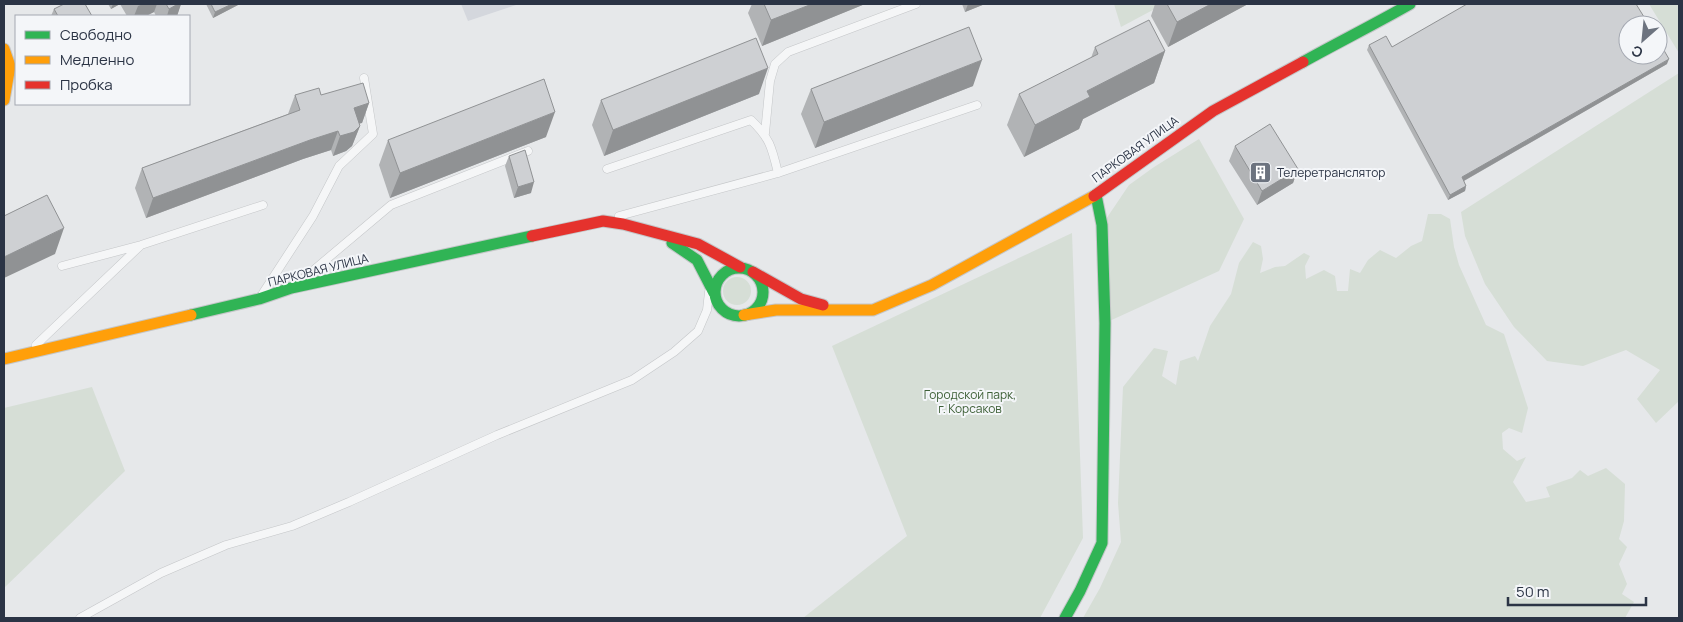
<svg xmlns="http://www.w3.org/2000/svg" width="1683" height="622" font-family="Manrope,sans-serif">
<rect width="100%" height="100%" fill="#e6e8ea"/>
<path fill="#d4d7dd" d="M 461,4 L 519,4 L 468,21 Z"/>
<path fill="#d6ded6" d="M 1114,4 L 1164,4 L 1121,27 Z
M 1649,4 L 1679,4 L 1679,53 Z
M 1679,73 L 1679,401 L 1656,423 L 1637,399 L 1660,370 L 1626,350 L 1583,366 L 1547,361 L 1514,327 L 1485,284 L 1465,236 L 1461,212 Z
M 1199,139 L 1244,219 L 1219,271 L 1105,323 L 1102,225 L 1129,185 L 1154,167 Z
M 1428,214 L 1441,214 L 1450,219 L 1454,247 L 1459,265 L 1486,325 L 1504,334 L 1528,408 L 1522,433 L 1509,428 L 1502,433 L 1503,449 L 1517,461 L 1526,457 L 1513,482 L 1526,502 L 1550,497 L 1546,487 L 1572,478 L 1580,470 L 1588,476 L 1606,468 L 1625,484 L 1624,521 L 1619,539 L 1627,547 L 1619,564 L 1627,584 L 1622,594 L 1634,602 L 1625,618 L 1083,618 L 1100,588 L 1121,542 L 1118,503 L 1123,387 L 1154,348 L 1168,351 L 1162,376 L 1176,385 L 1180,361 L 1195,356 L 1198,361 L 1210,326 L 1231,294 L 1239,263 L 1253,242 L 1261,246 L 1263,259 L 1260,273 L 1275,267 L 1285,266 L 1304,253 L 1310,256 L 1305,266 L 1306,279 L 1324,270 L 1335,276 L 1337,291 L 1348,291 L 1350,269 L 1360,273 L 1368,260 L 1380,250 L 1396,258 L 1411,246 L 1422,241 Z
M 1072,233 L 1083,538 L 1040,618 L 803,618 L 907,536 L 832,346 Z
M723 291a14 14 0 1 1 28 0a14 14 0 1 1-28 0Z
M 92,387 L 125,471 L 4,588 L 4,408 Z"/>
<g fill="none" stroke-linecap="round" stroke-linejoin="round">
<defs>
<path id="lane" d="M 765,133 L 770,81 L 775,64 L 788,52 L 916,4
M 607,169 L 751,120 C 770,138 772,148 778,173
M 619,216 L 778,173 L 977,105
M 62,266 L 141,245 L 263,205
M 303,279 L 391,205 L 528,151
M 263,293 L 313,216 L 339,166 L 373,134 L 364,78
M 36,345 L 140,246
M 80,618 L 161,573 L 226,545 L 292,526 L 349,502 L 497,435 L 632,380 L 674,352 L 698,331 L 707,310 L 709,292"/>
<path id="fast" d="M 1303,62 C 1339,42 1375,24 1410,4
M 672,243 L 697,260 L 714,293
M715 292a24 24 0 1 1 48 0a24 24 0 1 1-48 0Z
M 191,315 L 259,299 L 291,288 L 532,236
M 1065,618 L 1080,591 L 1102,543 L 1105,323 L 1102,225 L 1096,195"/>
<path id="slow" d="M 4,49 L 10,66 L 4,100
M 744,315 L 776,310 L 873,310 L 932,285 L 1094,196
M 4,359 L 191,315"/>
<path id="jam" d="M 1094,196 L 1213,111 L 1303,62
M 532,236 L 603,221 L 623,224 L 698,244 L 740,267
M 753,272 L 801,299 L 823,305"/>
</defs>
<use href="#lane" stroke="#c4c6c8" stroke-width="9"/>
<use href="#fast" stroke="#c4c6c8" stroke-width="13"/>
<use href="#slow" stroke="#c4c6c8" stroke-width="13"/>
<use href="#jam" stroke="#c4c6c8" stroke-width="13"/>
<use href="#lane" stroke="#f5f6f7" stroke-width="8"/>
<use href="#fast" stroke="#30b455" stroke-width="11"/>
<use href="#slow" stroke="#ff9f0a" stroke-width="11"/>
<use href="#jam" stroke="#e5322d" stroke-width="11"/>
</g>
<path fill="#b1b3b5" d="M 108,4 L 181,4 L 177,16 L 156,16 L 154,12 L 146,16 L 127,16 L 120,4 L 111,9 Z
M 206,4 L 239,4 L 238,5 L 213,18 Z
M 752,4 L 865,4 L 762,46 L 748,13 Z
M 962,4 L 985,4 L 965,12 Z
M 1155,4 L 1248,4 L 1168,47 L 1151,16 Z
M 54,9 L 92,16 L 51,16 Z
M 1369,45 L 1392,47 L 1667,64 L 1464,181 L 1466,186 L 1465,191 L 1448,200 L 1367,50 Z
M 1095,47 L 1165,51 L 1154,83 L 1083,119 L 1079,129 L 1024,157 L 1007,125 L 1019,94 L 1091,58 Z
M 973,86 L 815,148 L 801,114 L 811,89 Z
M 759,94 L 604,156 L 592,125 L 601,100 Z
M 295,95 L 321,95 L 369,103 L 362,123 L 359,123 L 360,126 L 352,146 L 346,151 L 333,156 L 331,150 L 303,159 L 146,218 L 135,188 L 142,168 L 288,114 Z
M 546,137 L 390,198 L 379,165 L 388,140 Z
M 1235,146 L 1298,169 L 1293,183 L 1257,205 L 1229,161 Z
M 509,156 L 531,193 L 514,198 L 505,166 Z"/>
<path fill="#909294" d="M 113,4 L 120,4 L 111,9 Z
M 143,4 L 157,4 L 154,12 L 146,16 L 134,16 L 138,6 Z
M 178,4 L 181,4 L 177,16 L 167,16 L 169,9 Z
M 232,4 L 239,4 L 238,5 L 213,18 L 215,12 Z
M 812,4 L 865,4 L 762,46 L 771,20 Z
M 968,4 L 985,4 L 965,12 Z
M 1211,4 L 1248,4 L 1168,47 L 1177,22 Z
M 1165,51 L 1154,83 L 1083,119 L 1079,129 L 1024,157 L 1035,125 L 1087,91 Z
M 1669,59 L 1667,64 L 1460,183 L 1462,177 Z
M 982,60 L 973,86 L 815,148 L 824,122 Z
M 768,68 L 759,94 L 604,156 L 613,130 Z
M 369,103 L 362,123 L 347,127 L 354,108 Z
M 555,112 L 546,137 L 390,198 L 400,173 Z
M 360,126 L 352,146 L 346,151 L 333,156 L 340,136 Z
M 338,131 L 331,150 L 303,159 L 146,218 L 153,198 L 310,140 Z
M 1298,169 L 1293,183 L 1257,205 L 1262,191 Z
M 534,182 L 531,193 L 514,198 L 518,187 Z
M 1466,186 L 1465,191 L 1448,200 L 1450,195 Z
M 64,228 L 55,254 L 4,278 L 4,257 Z"/>
<path fill="#ced0d3" stroke="#909294" d="M 64,4 L 85,4 L 92,16 L 58,16 L 54,9 Z
M 166,4 L 178,4 L 169,9 Z
M 211,4 L 232,4 L 215,12 Z
M 764,4 L 812,4 L 771,20 Z
M 1167,4 L 1211,4 L 1177,22 Z
M 1467,4 L 1636,4 L 1649,25 L 1628,25 L 1628,55 L 1658,55 L 1658,40 L 1669,59 L 1462,177 L 1466,186 L 1450,195 L 1369,45 L 1386,36 L 1392,47 Z
M 1149,20 L 1165,51 L 1087,91 L 1090,97 L 1035,125 L 1019,94 L 1098,54 L 1095,47 Z
M 969,27 L 982,60 L 824,122 L 811,89 Z
M 756,38 L 768,68 L 613,130 L 601,100 Z
M 544,79 L 555,112 L 400,173 L 388,140 Z
M 363,83 L 369,103 L 354,108 L 360,126 L 354,132 L 340,136 L 338,131 L 310,140 L 153,198 L 142,168 L 300,110 L 295,95 L 319,88 L 321,95 Z
M 1270,124 L 1298,169 L 1262,191 L 1235,146 Z
M 525,150 L 534,182 L 518,187 L 509,156 Z
M 47,195 L 64,228 L 4,257 L 4,216 Z"/>
<defs>
<symbol id="building-square" viewBox="-11 -11 22 22"><rect x="-9" y="-9" width="18" height="18" rx="4" fill="#6c737f" stroke="#f4f6f9"/><path d="M-4-6H4V6H1V3H-1V6H-4ZM-2.5-4.3h1.7v1.8h-1.7ZM.8-4.3h1.7v1.8H.8ZM-2.5-1h1.7V.8h-1.7ZM.8-1h1.7V.8H.8Z" fill="#fff"/></symbol>
</defs>
<g fill-rule="evenodd">
<use href="#building-square" x="1248" y="160" width="25" height="25"/>
</g>
<g text-anchor="middle" dominant-baseline="central" stroke-width="4" stroke-linejoin="round" paint-order="stroke">
<g font-size="12" fill="#2b3445" stroke="#f4f6f9">
<text transform="translate(1135 149) rotate(-36)">ПАРКОВАЯ УЛИЦА</text>
<text transform="translate(318 270) rotate(-14)">ПАРКОВАЯ УЛИЦА</text>
</g>
<g font-size="12" fill="#2b3445" stroke="#f4f6f9" text-anchor="start">
<text x="1277" y="172">Телеретранслятор</text>
</g>
<g font-size="12" fill="#3f6138" stroke="#f4f6f9">
<text x="970" y="394">Городской парк,<tspan x="970" dy="14">г. Корсаков</tspan></text>
</g>
</g>
<rect width="1683" height="622" fill="none" stroke="#2b3445" stroke-width="10"/>
<rect x="15" y="15" width="175" height="90" fill="#f4f6f9" stroke="#a4a8b1"/>
<rect x="25" y="31" width="25" height="8" fill="#30b455" stroke="#a4a8b1"/>
<text x="60" y="40" font-size="15" fill="#2b3445">Свободно</text>
<rect x="25" y="56" width="25" height="8" fill="#ff9f0a" stroke="#a4a8b1"/>
<text x="60" y="65" font-size="15" fill="#2b3445">Медленно</text>
<rect x="25" y="81" width="25" height="8" fill="#e5322d" stroke="#a4a8b1"/>
<text x="60" y="90" font-size="15" fill="#2b3445">Пробка</text>
<g transform="translate(1643 40) rotate(207)"><circle r="24" fill="#f4f6f9" stroke="#a4a8b1"/>
<path d="M0-4L9 19L0 12L-9 19Z" fill="#6c737f"/>
<text y="-8" font-size="14" font-weight="bold" text-anchor="middle" fill="#2b3445">С</text>
</g>
<path d="M1508 597v8h138v-8" fill="none" stroke="#2b3445" stroke-width="2.5"/>
<text x="1516" y="597" font-size="15" fill="#2b3445" stroke="#f4f6f9" stroke-width="4" paint-order="stroke">50 m</text>
</svg>
